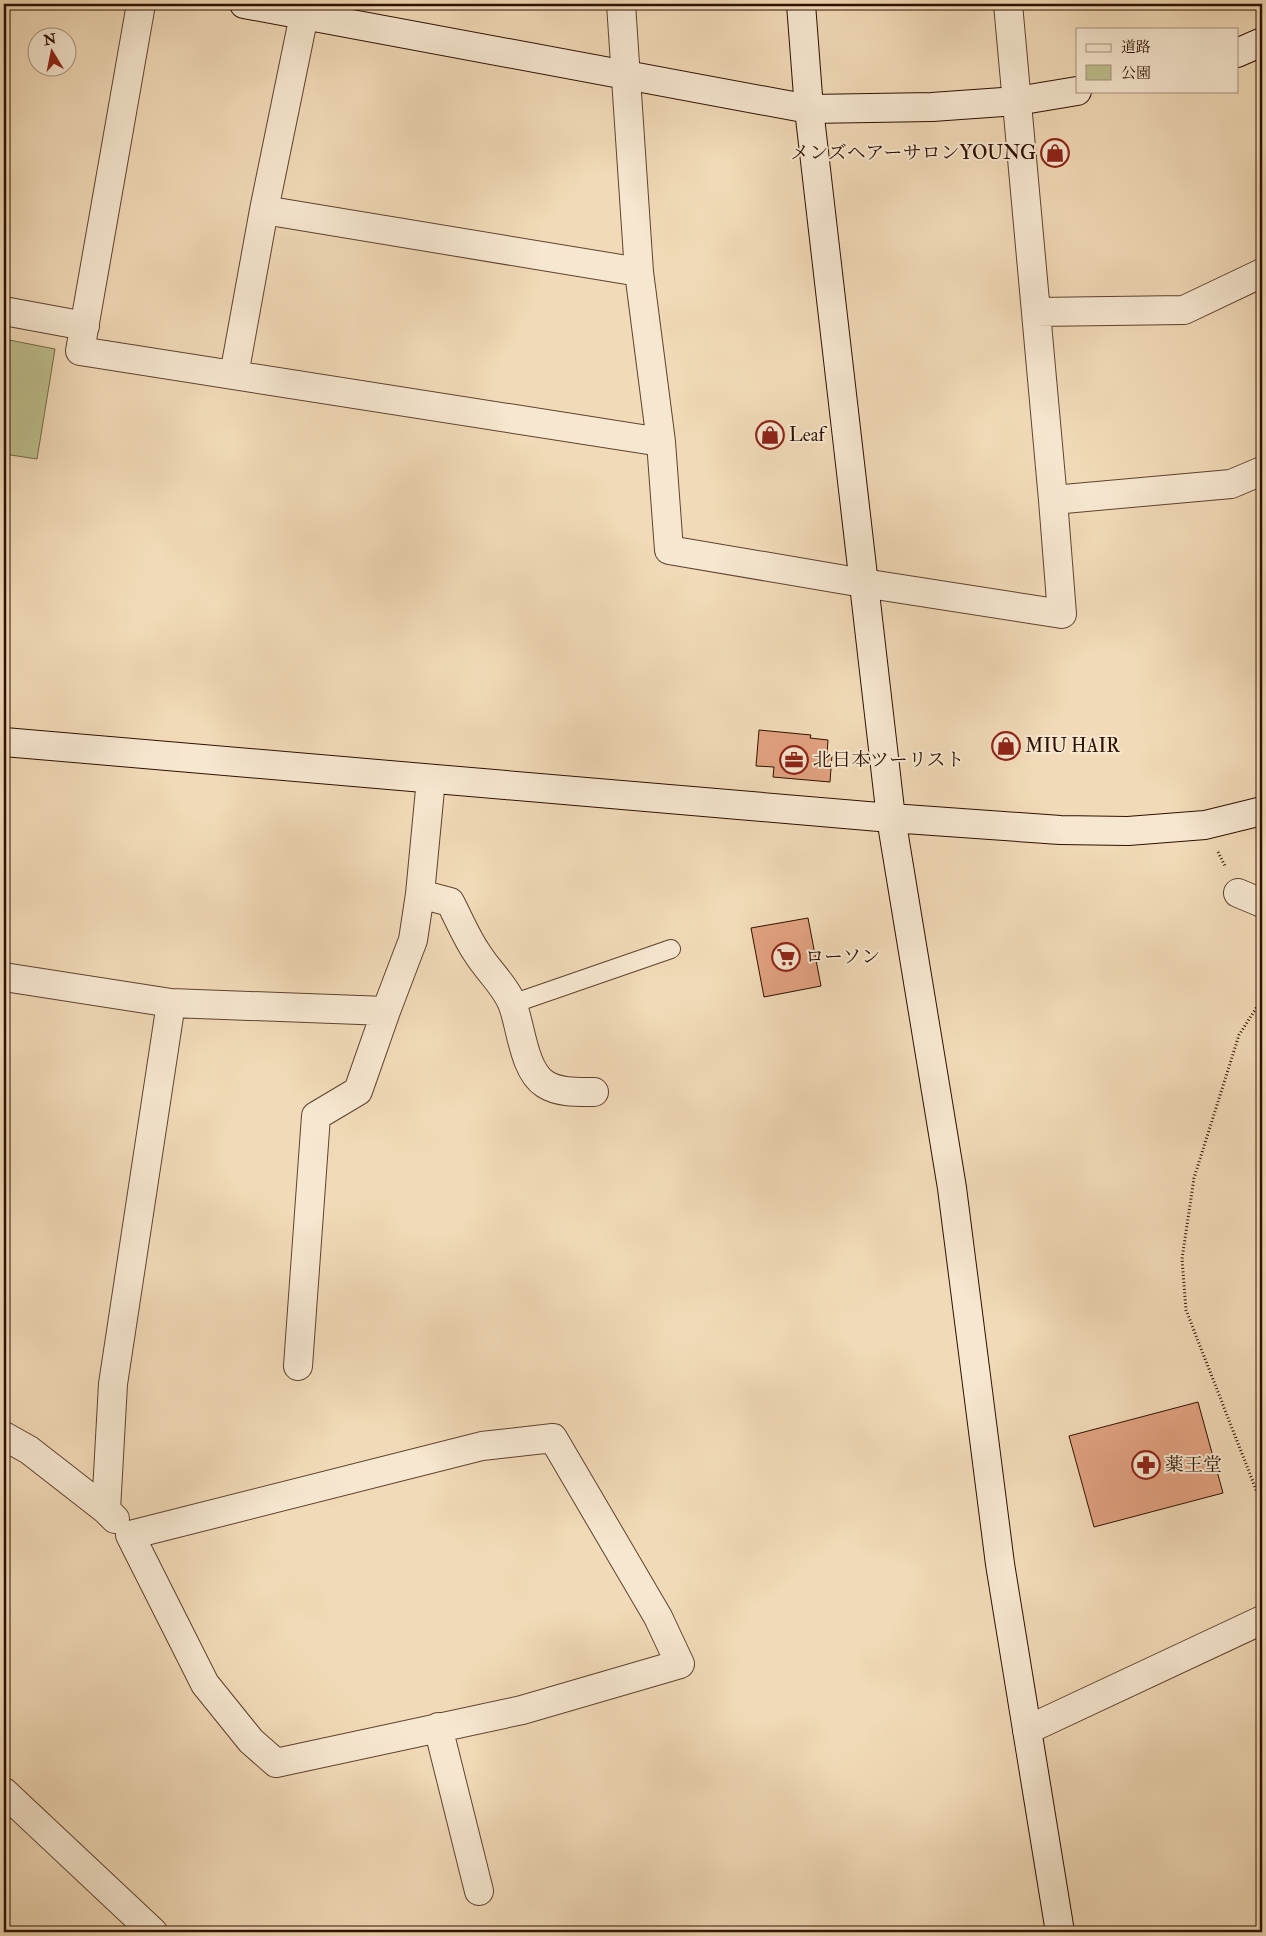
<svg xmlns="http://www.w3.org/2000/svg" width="1266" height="1936" font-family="'IM FELL Double Pica','Noto Serif JP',serif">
<rect width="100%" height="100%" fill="#f1dab7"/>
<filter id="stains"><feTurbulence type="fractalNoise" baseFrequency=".004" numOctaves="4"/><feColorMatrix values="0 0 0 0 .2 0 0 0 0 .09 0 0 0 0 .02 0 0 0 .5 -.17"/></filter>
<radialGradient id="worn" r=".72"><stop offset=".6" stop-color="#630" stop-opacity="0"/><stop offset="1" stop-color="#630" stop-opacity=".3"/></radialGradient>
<path fill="#bcbf8d" stroke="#756847" d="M 4,339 L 55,349 L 37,459 L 4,454 Z"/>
<path fill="#e1a17f" stroke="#2e1001" d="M 759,730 L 811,735 L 810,738 L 828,740 L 827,754 L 832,755 L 830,782 L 773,777 L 774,767 L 756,766 Z
M 808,918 L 821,986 L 764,997 L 751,928 Z
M 1198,1402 L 1223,1493 L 1094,1527 L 1069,1436 Z"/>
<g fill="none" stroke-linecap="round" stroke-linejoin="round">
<defs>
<path id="lane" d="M 512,1004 L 671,949"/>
<path id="street" d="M 141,4 L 80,351 L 661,442 L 669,550 L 863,583 L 1062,614 L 1053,500 L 1231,484 L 1262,471
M 621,4 L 639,272 L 661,442
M 1008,4 L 1053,500
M 264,210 L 639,272
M 4,311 L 85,326
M 1036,312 L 1184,310 L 1262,273
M 234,375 L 264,210 L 304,15
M 1238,893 L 1262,903
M 420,894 L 450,902 C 459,919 466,937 477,953 C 488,971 504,984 512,1003 C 521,1025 523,1070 545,1084 C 559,1093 578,1092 594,1092
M 4,977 L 171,1003
M 298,1366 L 316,1116 L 358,1091 L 386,1011
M 4,1436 L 29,1450 L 106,1510 L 115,1519
M 553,1438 L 658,1617 L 680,1664 L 522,1710 L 276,1763 L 251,1741 L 205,1684 L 130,1535 L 482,1446 Z
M 106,1510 L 113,1384 L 171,1003 L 386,1011 L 413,940 L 420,894 L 431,779
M 438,1727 L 479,1891
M 1027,1730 L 1262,1620
M 4,1792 L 153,1932"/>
<path id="secondary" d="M 244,4 L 809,109 L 932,107 L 1017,101 L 1077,91
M 801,4 L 809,109 L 891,818 L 952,1188 L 1000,1564 L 1060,1932
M 1237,53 L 1262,42
M 4,742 L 891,818 L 1060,830 L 1128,831 L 1205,825 L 1262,811"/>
</defs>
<use href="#lane" stroke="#5f422e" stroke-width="20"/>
<use href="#street" stroke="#5f422e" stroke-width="30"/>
<use href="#secondary" stroke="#2e1001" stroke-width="30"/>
<path stroke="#2e1001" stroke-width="3" stroke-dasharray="1 2.5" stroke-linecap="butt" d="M 1218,852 L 1225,866
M 1258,932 L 1262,943
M 1262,999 L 1239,1035 L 1194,1178 L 1182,1259 L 1186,1310 L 1262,1505"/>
<use href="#lane" stroke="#f6e7d0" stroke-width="18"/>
<use href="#street" stroke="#f6e7d0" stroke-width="28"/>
<use href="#secondary" stroke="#f6e7d0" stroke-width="28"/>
</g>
<defs>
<symbol id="shop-ring" viewBox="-11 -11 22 22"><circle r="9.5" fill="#f6e7d0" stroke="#8f2418" stroke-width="1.5"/><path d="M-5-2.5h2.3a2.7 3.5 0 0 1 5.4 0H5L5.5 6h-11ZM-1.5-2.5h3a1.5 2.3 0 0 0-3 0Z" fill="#8f2418"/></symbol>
<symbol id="office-ring" viewBox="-11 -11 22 22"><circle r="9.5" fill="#f6e7d0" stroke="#8f2418" stroke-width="1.5"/><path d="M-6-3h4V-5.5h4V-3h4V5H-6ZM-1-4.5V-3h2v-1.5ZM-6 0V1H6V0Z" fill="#8f2418"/></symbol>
<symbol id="supermarket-ring" viewBox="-11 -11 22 22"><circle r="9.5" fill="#f6e7d0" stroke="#8f2418" stroke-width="1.5"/><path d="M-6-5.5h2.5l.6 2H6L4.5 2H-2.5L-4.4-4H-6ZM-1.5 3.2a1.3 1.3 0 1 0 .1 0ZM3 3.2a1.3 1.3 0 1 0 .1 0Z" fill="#8f2418"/></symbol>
<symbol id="pharmacy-ring" viewBox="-11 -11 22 22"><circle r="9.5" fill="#f6e7d0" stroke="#8f2418" stroke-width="1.5"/><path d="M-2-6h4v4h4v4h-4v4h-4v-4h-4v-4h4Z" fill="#8f2418"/></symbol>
</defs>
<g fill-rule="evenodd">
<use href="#shop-ring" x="1039" y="137" width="32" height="32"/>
<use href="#shop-ring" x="754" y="419" width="32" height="32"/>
<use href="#shop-ring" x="990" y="730" width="32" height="32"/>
<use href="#office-ring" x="778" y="744" width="32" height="32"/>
<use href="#supermarket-ring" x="770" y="941" width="32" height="32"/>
<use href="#pharmacy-ring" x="1130" y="1449" width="32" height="32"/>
</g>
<g text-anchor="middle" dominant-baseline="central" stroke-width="4" stroke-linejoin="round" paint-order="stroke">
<g font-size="19" fill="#2e1001" stroke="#f6e7d0" text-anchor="start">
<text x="1036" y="153" text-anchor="end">メンズヘアーサロンYOUNG</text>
<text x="789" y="435">Leaf</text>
<text x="1025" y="746">MIU HAIR</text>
<text x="813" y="760">北日本ツーリスト</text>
<text x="805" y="957">ローソン</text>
<text x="1165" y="1465">薬王堂</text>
</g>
</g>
<rect width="1266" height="1936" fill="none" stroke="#f1dab7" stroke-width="20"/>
<rect x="5" y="5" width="1256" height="1926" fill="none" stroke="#2e1001" stroke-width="2.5"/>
<rect x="10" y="10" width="1246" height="1916" fill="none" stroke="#2e1001"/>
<rect x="1076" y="28" width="162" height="65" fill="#f6e7d0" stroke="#a6917d"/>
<rect x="1086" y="44" width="25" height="8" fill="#f6e7d0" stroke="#a6917d"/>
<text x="1121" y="52" font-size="15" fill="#2e1001">道路</text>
<rect x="1086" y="65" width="25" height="15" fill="#bcbf8d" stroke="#a6917d"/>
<text x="1121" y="78" font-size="15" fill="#2e1001">公園</text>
<g transform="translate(52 52) rotate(350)"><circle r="24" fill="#f6e7d0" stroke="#a6917d"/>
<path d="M0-4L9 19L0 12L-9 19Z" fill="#8f2418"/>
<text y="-8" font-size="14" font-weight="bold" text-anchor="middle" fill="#2e1001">N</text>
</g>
<rect width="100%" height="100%" filter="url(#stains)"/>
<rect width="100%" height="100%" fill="url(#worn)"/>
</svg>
